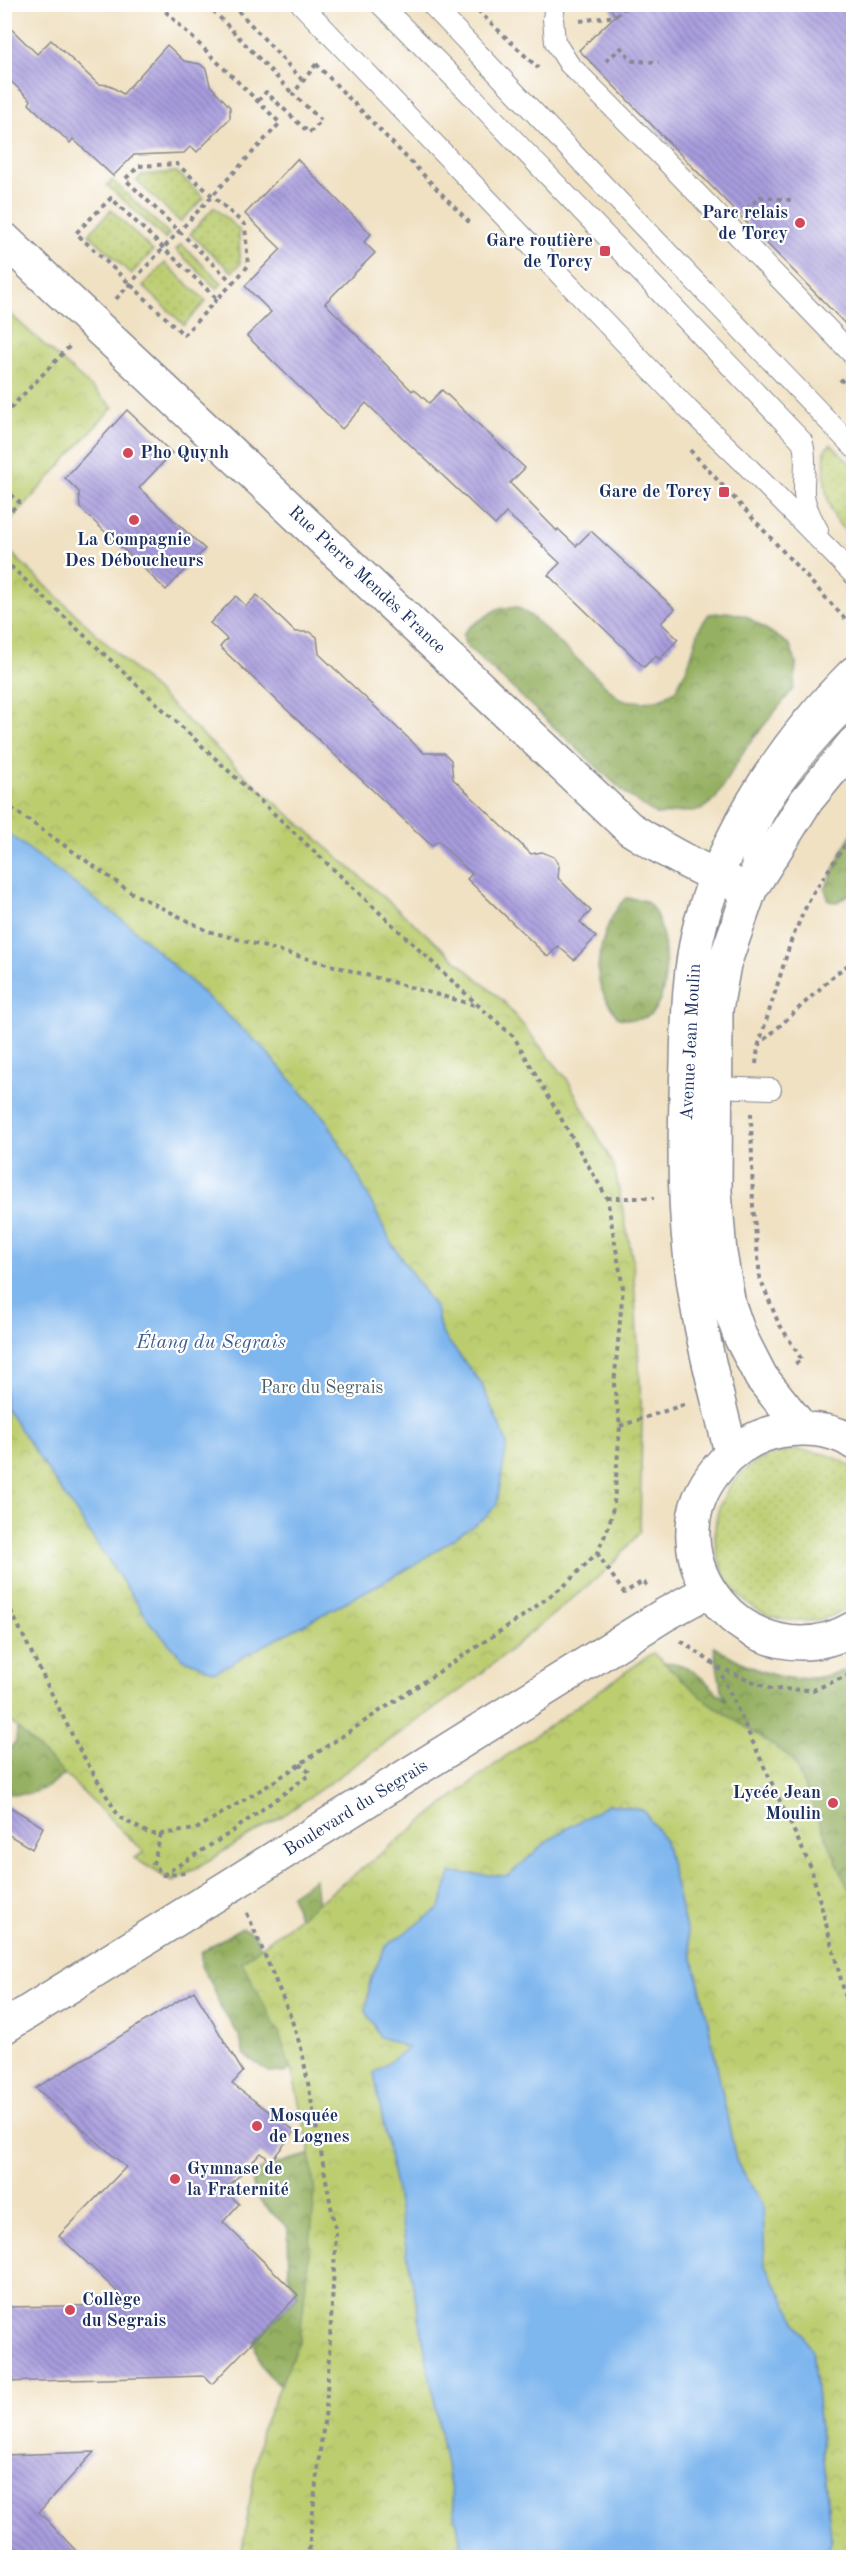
<svg xmlns="http://www.w3.org/2000/svg" width="858" height="2562" font-family="'Old Standard TT',serif">
<defs>
<pattern id="grass-dots" width="8" height="8" patternUnits="userSpaceOnUse" patternTransform="scale(1.5)"><rect width="8" height="8" fill="#bccd70"/><path d="M2 2h.1M6 6h.1" fill="none" stroke="#a1b063" stroke-width="1.8" stroke-linecap="round"/></pattern>
<pattern id="forest-crowns" width="20" height="18" patternUnits="userSpaceOnUse" patternTransform="scale(1.5)"><rect width="20" height="18" fill="#95b062"/><path d="M2 6a3 3 0 1 1 6 0M12 15a3 3 0 1 1 6 0" fill="none" stroke="#799054"/></pattern>
<pattern id="park-crowns" width="20" height="18" patternUnits="userSpaceOnUse" patternTransform="scale(1.5)"><rect width="20" height="18" fill="#bccd70"/><path d="M2 6a3 3 0 1 1 6 0M12 15a3 3 0 1 1 6 0" fill="none" stroke="#a1b063"/></pattern>
<pattern id="building-back-hatch" width="6" height="6" patternUnits="userSpaceOnUse" patternTransform="scale(1.5)"><rect width="6" height="6" fill="#a89cdd"/><path d="M-1 5l2 2M0 0l6 6M5-1l2 2" fill="none" stroke="#8880b6"/></pattern>
</defs>
<rect width="100%" height="100%" fill="#fff"/>
<filter id="ink" filterUnits="userSpaceOnUse"><feTurbulence type="fractalNoise" baseFrequency=".0167" numOctaves="2"/><feDisplacementMap in="SourceGraphic" scale="12" xChannelSelector="R" yChannelSelector="G"/><feConvolveMatrix kernelMatrix="1 2 1 2 8 2 1 2 1" color-interpolation-filters="sRGB"/></filter>
<filter id="wash" filterUnits="userSpaceOnUse"><feTurbulence type="fractalNoise" baseFrequency=".008" numOctaves="4" result="noise"/><feDisplacementMap in="SourceGraphic" scale="24" xChannelSelector="R" yChannelSelector="G"/><feGaussianBlur stdDeviation="1.35" result="paint"/><feColorMatrix in="noise" values="0 0 0 0 0 0 0 0 0 0 0 0 0 0 0 0 0 1.4 0 .05"/><feComposite in="paint" operator="in"/></filter>
<g filter="url(#wash)">
<rect width="100%" height="100%" fill="#f0e1c3"/>
<path fill="url(#grass-dots)" stroke="#6c7e67" stroke-width="1.5" d="M 177,172 L 204,198 L 180,222 L 137,181 L 142,175 Z
M 112,180 L 169,234 L 165,239 L 107,185 Z
M 214,207 L 239,230 L 240,264 L 232,272 L 190,234 Z
M 111,210 L 153,251 L 131,274 L 89,234 Z
M 181,244 L 222,283 L 217,289 L 176,250 Z
M 165,263 L 206,301 L 184,325 L 143,286 Z
M 831,444 L 853,466 L 853,536 C 824,520 823,479 825,449 Z
M 791,1450 C 813,1451 836,1453 853,1469 L 853,1603 C 838,1616 818,1622 798,1621 C 716,1619 684,1511 752,1465 C 764,1456 777,1453 791,1450 Z"/>
<path fill="url(#forest-crowns)" stroke="#587060" stroke-width="1.5" d="M 517,607 L 531,616 L 621,700 L 644,702 L 661,699 L 676,690 L 689,663 L 700,627 L 709,614 L 727,612 L 746,616 L 790,645 L 796,663 L 794,688 L 745,749 L 716,798 L 701,810 L 657,815 L 626,794 L 465,644 L 463,635 L 468,628 L 497,609 Z
M 853,832 L 853,892 L 837,902 L 829,901 L 825,889 L 846,843 Z
M 626,898 C 634,899 643,898 649,904 C 669,924 674,1004 646,1017 C 637,1021 628,1019 618,1018 C 611,1007 601,993 599,980 C 595,956 608,914 626,898 Z
M 4,1640 L 70,1767 C 57,1786 28,1800 5,1792 L 5,1754 L 16,1741 L 17,1728 L 5,1716 Z
M 714,1646 C 761,1677 800,1690 853,1667 L 854,1816 L 848,1829 L 854,1841 L 853,1951 L 654,1664 C 690,1656 702,1681 727,1701 L 721,1689 Z
M 315,1879 L 318,1909 L 380,2037 L 288,2389 C 263,2375 261,2369 254,2342 L 298,2295 L 289,2278 L 288,2228 C 273,2212 245,2196 255,2172 C 279,2162 304,2155 330,2151 L 304,1933 L 291,1895 Z
M 242,1927 L 255,1934 L 290,2015 L 295,2064 L 285,2073 L 269,2072 L 244,2055 L 239,2035 L 220,2007 L 214,1988 L 201,1966 L 201,1952 Z"/>
<path fill="url(#park-crowns)" stroke="#6c7e67" stroke-width="1.5" d="M 9,313 L 113,407 L 5,527 L 4,317 Z
M 4,546 L 254,784 L 503,1001 L 567,1079 L 614,1166 L 633,1261 L 642,1418 L 640,1532 L 608,1569 L 465,1687 L 284,1815 L 173,1882 L 134,1858 L 144,1852 L 5,1716 Z
M 653,1653 L 706,1701 L 792,1758 L 853,1899 L 853,2557 L 241,2558 L 261,2431 L 300,2339 L 315,2194 L 310,2152 L 294,2080 L 279,2033 L 242,1962 L 506,1756 Z"/>
<path fill="#7eb6ee" stroke="#4c72a6" stroke-width="1.5" d="M 5,831 L 130,926 L 264,1049 L 327,1121 L 359,1178 L 392,1244 L 436,1309 L 441,1332 L 481,1383 L 507,1443 L 497,1504 L 486,1517 L 413,1566 L 215,1672 L 182,1658 L 151,1624 L 5,1407 Z
M 608,1804 L 643,1810 L 665,1841 L 707,2017 L 736,2160 L 763,2204 L 765,2265 L 812,2350 L 831,2538 L 826,2557 L 463,2557 L 374,2073 L 408,2048 L 380,2037 L 366,2011 L 370,1981 L 385,1947 L 440,1908 L 451,1873 L 508,1876 L 551,1838 Z"/>
<g id="blocks">
<path fill="url(#building-back-hatch)" d="M 609,4 L 854,4 L 854,333 L 579,50 L 615,16 Z
M 4,22 L 37,54 L 51,40 L 98,84 L 109,85 L 123,94 L 167,45 L 184,61 L 200,64 L 206,69 L 210,85 L 230,107 L 230,118 L 197,152 L 191,146 L 184,153 L 134,155 L 113,176 L 73,139 L 70,143 L 29,104 L 31,100 L 4,75 Z
M 297,159 L 371,234 L 364,242 L 375,253 L 325,303 L 412,391 L 414,389 L 429,403 L 442,390 L 525,468 L 510,483 L 557,531 L 558,529 L 576,546 L 591,531 L 675,609 L 661,623 L 678,639 L 660,659 L 655,656 L 644,667 L 548,575 L 560,563 L 542,546 L 543,545 L 506,513 L 495,525 L 366,403 L 342,429 L 247,336 L 271,312 L 245,286 L 281,249 L 245,214 Z
M 127,410 L 172,453 L 139,488 L 205,549 L 166,590 L 80,508 L 79,492 L 65,478 Z
M 257,595 L 295,632 L 310,632 L 317,637 L 319,654 L 424,753 L 444,753 L 451,760 L 453,779 L 531,854 L 542,852 L 554,857 L 559,866 L 558,878 L 591,911 L 580,922 L 596,937 L 574,960 L 558,946 L 548,957 L 467,879 L 472,874 L 438,841 L 432,846 L 220,647 L 227,639 L 210,623 L 236,596 L 246,606 Z
M 4,1803 L 43,1827 L 32,1849 L 4,1832 Z
M 194,1991 L 243,2072 L 232,2084 L 295,2131 L 271,2161 L 261,2153 L 225,2190 L 239,2204 L 223,2222 L 298,2295 L 212,2384 L 204,2376 L 4,2382 L 4,2307 L 131,2305 L 59,2236 L 126,2167 L 36,2088 Z
M 94,2452 L 39,2512 L 83,2558 L 4,2558 L 4,2455 Z"/>
</g>
</g>
<g filter="url(#ink)">
<use href="#blocks" fill-opacity="0" stroke="#868890" stroke-width="1.5"/>
<g fill="none" stroke-linecap="round" stroke-linejoin="round">
<defs>
<path id="service" d="M 301,4 L 689,410 L 742,461 L 854,575
M 380,4 L 472,96 L 802,441 C 808,458 803,477 804,494 C 805,507 812,519 818,530
M 431,4 L 854,448
M 555,4 L 553,19 L 555,42 L 569,64 L 661,156 L 854,356
M 751,882 C 752,868 750,849 755,836 C 769,793 821,734 854,703
M 714,1087 L 771,1089"/>
<path id="tertiary" d="M 4,239 L 629,828 C 668,853 707,874 750,890
M 801,1427 L 761,1377 L 740,1336 L 729,1305 L 720,1253 L 715,1192 L 716,1009 L 724,964 L 750,890 L 806,801 L 854,743
M 854,1443 C 833,1428 803,1427 779,1431 C 754,1436 734,1449 718,1468 C 642,1558 753,1687 854,1628
M 731,1452 C 715,1387 696,1319 690,1252 C 683,1190 685,1125 687,1062 C 688,1016 689,966 701,922 C 727,829 786,740 854,673
M 4,2027 L 664,1615 L 708,1591"/>
</defs>
<use href="#service" stroke="#868890" stroke-width="22"/>
<use href="#tertiary" stroke="#868890" stroke-width="36"/>
<path stroke="#868890" stroke-width="4" stroke-dasharray="4.5 4.5" stroke-linecap="butt" d="M 207,4 L 293,94
M 232,4 L 304,82
M 471,4 L 538,68
M 580,21 L 615,16 L 630,4
M 606,61 L 621,48 L 633,61 L 659,62
M 316,64 L 470,223
M 258,101 L 266,92 L 309,133 L 322,121 L 293,94 L 317,63
M 747,206 L 748,208 L 760,197 L 791,200
M 116,299 L 280,123 L 158,4
M 217,299 L 184,335 L 76,233 L 111,198 L 217,299 L 233,283 L 125,179 L 139,166 L 177,164 L 245,225 L 248,266 L 233,283
M 840,379 L 854,393
M 4,415 L 70,346
M 690,450 L 848,622
M 4,488 L 19,502 L 4,519
M 4,560 L 480,1007 L 514,1037 L 607,1198 L 623,1288 L 614,1385 L 620,1426 L 614,1503 L 609,1526 L 597,1553 L 565,1585 L 520,1618 L 267,1786 L 196,1829 L 161,1834 L 150,1834 L 119,1817 L 78,1747 L 4,1597
M 4,803 L 132,893 L 208,931 L 478,1006
M 758,1046 L 838,972 L 854,961
M 756,1064 L 758,1047 L 791,941 L 804,911 L 813,893 L 854,832
M 751,1113 L 753,1206 L 760,1278 L 778,1322 L 802,1360 L 794,1364
M 607,1198 L 654,1198
M 620,1426 L 686,1404
M 597,1553 L 624,1593 L 643,1581 L 648,1588
M 681,1641 L 718,1667 L 771,1689 L 813,1690 L 854,1673
M 718,1667 L 811,1868 L 854,2028
M 161,1834 L 153,1864 L 163,1875 L 186,1873
M 163,1875 L 230,1833 L 309,1775 L 309,1772 L 300,1764
M 247,1913 L 290,2015 L 302,2051 L 336,2233 L 326,2409 L 318,2465 L 308,2558"/>
<use href="#service" stroke="#fff" stroke-width="20"/>
<use href="#tertiary" stroke="#fff" stroke-width="33"/>
</g>
</g>
<g fill="#d1495b" stroke="#fff" stroke-width="2">
<circle cx="800" cy="223" r="6"/>
<rect x="599" y="245" width="12" height="12" rx="3"/>
<circle cx="128" cy="453" r="6"/>
<rect x="718" y="486" width="12" height="12" rx="3"/>
<circle cx="134" cy="520" r="6"/>
<circle cx="833" cy="1803" r="6"/>
<circle cx="257" cy="2126" r="6"/>
<circle cx="175" cy="2179" r="6"/>
<circle cx="70" cy="2310" r="6"/>
</g>
<g text-anchor="middle" dominant-baseline="central" stroke-width="4.5" stroke-linejoin="round" paint-order="stroke">
<g font-size="18" font-weight="bold" fill="#1b2f5e" stroke="#fff" text-anchor="end">
<text x="788" y="213">Parc relais<tspan x="788" dy="21">de Torcy</tspan></text>
<text x="593" y="241">Gare routière<tspan x="593" dy="21">de Torcy</tspan></text>
<text x="140" y="453" text-anchor="start">Pho Quynh</text>
<text x="712" y="492">Gare de Torcy</text>
<text x="134" y="540" text-anchor="middle">La Compagnie<tspan x="134" dy="21">Des Déboucheurs</tspan></text>
<text x="821" y="1793">Lycée Jean<tspan x="821" dy="21">Moulin</tspan></text>
<text x="269" y="2116" text-anchor="start">Mosquée<tspan x="269" dy="21">de Lognes</tspan></text>
<text x="187" y="2169" text-anchor="start">Gymnase de<tspan x="187" dy="21">la Fraternité</tspan></text>
<text x="82" y="2300" text-anchor="start">Collège<tspan x="82" dy="21">du Segrais</tspan></text>
</g>
<g font-size="18" fill="#1b2f5e" stroke="#fff">
<text transform="translate(367 580) rotate(43)">Rue Pierre Mendès France</text>
<text transform="translate(691 1042) rotate(-87)">Avenue Jean Moulin</text>
<text transform="translate(356 1808) rotate(-32)">Boulevard du Segrais</text>
</g>
<g font-size="18" fill="#4b5e63" stroke="#fff">
<text x="322" y="1388">Parc du Segrais</text>
</g>
<g font-size="20" font-style="italic" fill="#3e5e90" stroke="#fff">
<text x="211" y="1343">Étang du Segrais</text>
</g>
</g>
<rect width="858" height="2562" fill="none" stroke="#fff" stroke-width="24"/>
</svg>
